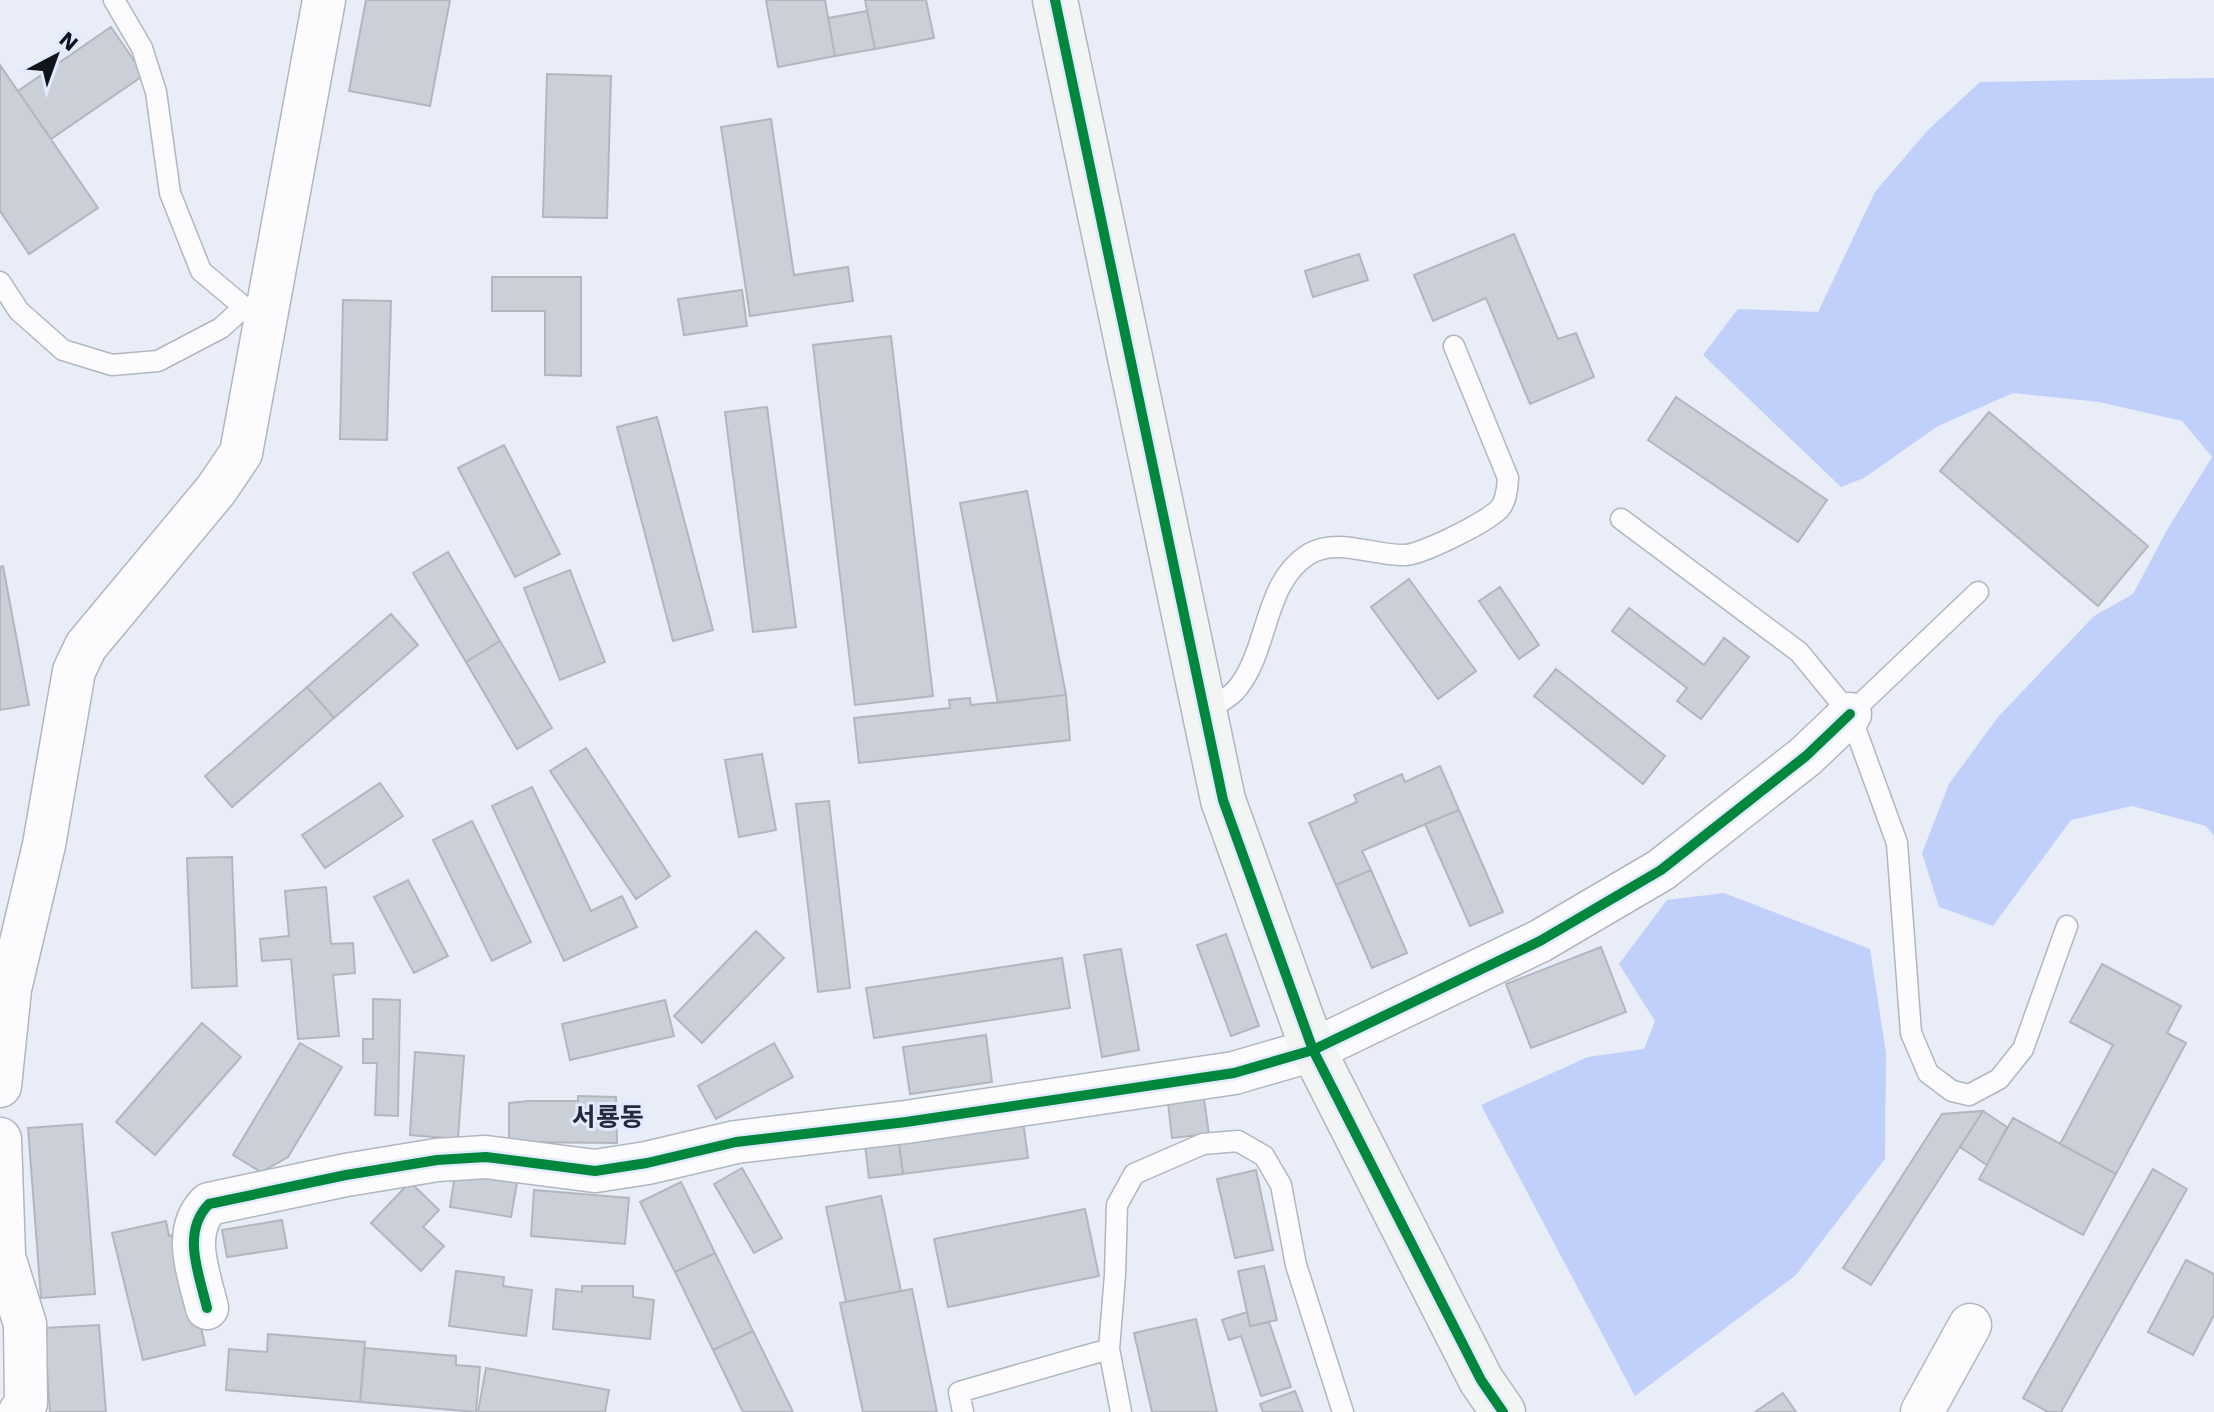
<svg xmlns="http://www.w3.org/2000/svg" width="2214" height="1412" font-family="'Work Sans','Noto Sans KR',sans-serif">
<rect width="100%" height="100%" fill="#e8edf8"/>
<path fill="#c0d0fa" d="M 2214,78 L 2214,836 L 2206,826 L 2132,806 L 2071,820 L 1993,926 L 1939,907 L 1922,853 L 1949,784 L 1998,717 L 2094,616 L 2133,594 L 2167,530 L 2212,457 L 2182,421 L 2099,402 L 2013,393 L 1938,426 L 1864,478 L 1841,487 L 1703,355 L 1738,309 L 1818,312 L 1875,192 L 1927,131 L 1980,82 Z
M 1724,893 L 1870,949 L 1886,1053 L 1885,1159 L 1796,1275 L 1635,1396 L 1481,1105 L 1588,1057 L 1644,1049 L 1655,1021 L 1619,964 L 1667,900 Z"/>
<path fill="#cbcfd8" stroke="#b2b6bf" stroke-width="2" d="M 366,0 L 450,0 L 430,106 L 349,91 Z
M 766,0 L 825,0 L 835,56 L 778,67 Z
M 865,0 L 926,0 L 934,38 L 875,49 Z
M 867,11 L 875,49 L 835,56 L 828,18 Z
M 111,27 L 144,75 L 51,139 L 18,91 Z
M 0,65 L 98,208 L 29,254 L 0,211 Z
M 547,74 L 611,76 L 607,218 L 543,217 Z
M 771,119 L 794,275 L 848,267 L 853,301 L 750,316 L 721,127 Z
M 1514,234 L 1558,339 L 1576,333 L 1594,377 L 1530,404 L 1486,298 L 1433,321 L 1414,275 Z
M 1359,254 L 1368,280 L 1313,297 L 1305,271 Z
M 492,277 L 581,277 L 581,376 L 545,375 L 545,311 L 492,311 Z
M 742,290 L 747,326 L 684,335 L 678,299 Z
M 343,300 L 391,301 L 387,440 L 340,439 Z
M 891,336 L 933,696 L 855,705 L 813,345 Z
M 1676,397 L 1827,500 L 1798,542 L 1648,440 Z
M 767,407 L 796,627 L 753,632 L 725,412 Z
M 1989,412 L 2148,546 L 2098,606 L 1940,471 Z
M 657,417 L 713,630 L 673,641 L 617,427 Z
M 504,445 L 560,554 L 515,577 L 458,468 Z
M 1027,491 L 1066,695 L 998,703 L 960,503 Z
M 448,552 L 500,641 L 466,662 L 413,573 Z
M 3,566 L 29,705 L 0,710 L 0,567 Z
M 570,570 L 605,662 L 560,680 L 524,588 Z
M 1409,579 L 1476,671 L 1438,699 L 1371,607 Z
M 1500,587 L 1539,645 L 1519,659 L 1479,601 Z
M 1629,608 L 1704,665 L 1724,638 L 1749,657 L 1701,719 L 1677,701 L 1687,688 L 1612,631 Z
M 391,614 L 418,645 L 334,718 L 307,687 Z
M 500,641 L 552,728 L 517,749 L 466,662 Z
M 1556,669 L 1665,756 L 1643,784 L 1534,696 Z
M 307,687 L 334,718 L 232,807 L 205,776 Z
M 1066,695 L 1070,740 L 859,763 L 854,718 L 950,708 L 949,700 L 970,698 L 971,705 Z
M 586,748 L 670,876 L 636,899 L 550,771 Z
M 762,754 L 776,830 L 739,837 L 725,760 Z
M 1440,766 L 1459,810 L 1362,851 L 1371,870 L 1336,885 L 1309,823 L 1357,802 L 1354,795 L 1402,774 L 1405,782 Z
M 380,783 L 403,816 L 325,868 L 302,835 Z
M 532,787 L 591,911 L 622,896 L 637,927 L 564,961 L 492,806 Z
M 829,801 L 850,988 L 818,992 L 796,804 Z
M 1459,810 L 1503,912 L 1470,926 L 1425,824 Z
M 472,821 L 531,942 L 492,961 L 433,840 Z
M 232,857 L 237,986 L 192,988 L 187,858 Z
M 1371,870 L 1407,953 L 1372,968 L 1336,885 Z
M 408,880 L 448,956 L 414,973 L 374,897 Z
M 326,887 L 331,944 L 353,943 L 355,973 L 333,975 L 339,1036 L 298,1039 L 291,959 L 262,961 L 260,939 L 289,936 L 285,891 Z
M 756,931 L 784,958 L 702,1043 L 674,1016 Z
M 1226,934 L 1259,1026 L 1231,1036 L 1197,945 Z
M 1601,947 L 1626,1012 L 1531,1048 L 1506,984 Z
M 1121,949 L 1139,1050 L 1102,1057 L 1084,955 Z
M 1062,958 L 1070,1008 L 874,1038 L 866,988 Z
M 2102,964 L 2181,1006 L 2167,1033 L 2186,1043 L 2116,1174 L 2060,1144 L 2113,1045 L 2070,1022 Z
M 373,999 L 400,1000 L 398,1116 L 375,1115 L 377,1063 L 363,1063 L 363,1039 L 373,1039 Z
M 665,1000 L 674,1036 L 570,1060 L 562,1024 Z
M 202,1023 L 241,1057 L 155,1155 L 116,1122 Z
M 986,1035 L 992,1082 L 910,1094 L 903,1047 Z
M 300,1043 L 342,1067 L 288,1157 L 261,1172 L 233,1155 Z
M 774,1043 L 793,1077 L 716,1119 L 698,1086 Z
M 415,1052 L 464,1056 L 458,1139 L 410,1135 Z
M 578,1096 L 616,1097 L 617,1143 L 509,1142 L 509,1103 L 529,1101 L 578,1101 Z
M 1204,1099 L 1209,1134 L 1172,1138 L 1168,1103 Z
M 1983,1111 L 2007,1127 L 1987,1165 L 1960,1147 Z
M 1983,1111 L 1871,1285 L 1843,1268 L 1942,1114 Z
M 2013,1118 L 2116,1174 L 2083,1235 L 1979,1179 Z
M 1023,1121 L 1028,1158 L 903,1174 L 898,1137 Z
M 82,1124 L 95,1294 L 41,1298 L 28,1128 Z
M 899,1142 L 903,1174 L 869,1178 L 865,1146 Z
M 456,1168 L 518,1177 L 511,1217 L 450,1207 Z
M 742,1168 L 782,1238 L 754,1253 L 714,1184 Z
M 2153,1169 L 2187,1189 L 2061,1412 L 2048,1412 L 2023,1398 Z
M 1256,1170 L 1273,1250 L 1235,1258 L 1217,1179 Z
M 410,1182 L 439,1210 L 423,1227 L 444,1246 L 421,1271 L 371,1223 Z
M 681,1182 L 715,1253 L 675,1272 L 640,1202 Z
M 534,1190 L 629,1198 L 625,1244 L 531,1236 Z
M 881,1196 L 901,1291 L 846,1302 L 826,1207 Z
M 1085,1209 L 1099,1276 L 948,1307 L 934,1239 Z
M 282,1220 L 287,1248 L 227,1257 L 222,1230 Z
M 166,1221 L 169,1236 L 179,1233 L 205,1345 L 143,1360 L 112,1233 Z
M 715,1253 L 753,1331 L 713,1350 L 675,1272 Z
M 2186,1260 L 2214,1274 L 2214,1315 L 2193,1355 L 2148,1332 Z
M 1264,1266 L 1277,1320 L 1250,1326 L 1238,1271 Z
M 456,1271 L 504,1277 L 503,1286 L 532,1290 L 526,1336 L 449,1326 Z
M 582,1286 L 633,1286 L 633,1297 L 654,1300 L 650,1339 L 553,1329 L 556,1289 L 582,1292 Z
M 912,1289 L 937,1412 L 863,1412 L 840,1303 Z
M 1247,1312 L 1250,1326 L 1269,1322 L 1291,1387 L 1261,1396 L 1241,1336 L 1229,1340 L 1222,1320 Z
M 1196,1319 L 1217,1412 L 1152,1412 L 1134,1333 Z
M 99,1325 L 106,1412 L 50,1412 L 44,1328 Z
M 753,1331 L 793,1412 L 743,1412 L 713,1350 Z
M 268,1334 L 365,1342 L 360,1402 L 226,1390 L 229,1349 L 267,1352 Z
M 365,1348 L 456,1356 L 456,1365 L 480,1367 L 476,1412 L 360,1402 Z
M 486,1368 L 609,1390 L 605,1412 L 478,1412 Z
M 1295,1391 L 1303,1412 L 1263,1412 L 1260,1404 Z
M 1783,1393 L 1796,1412 L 1755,1412 Z"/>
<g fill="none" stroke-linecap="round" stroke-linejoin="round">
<defs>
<path id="lane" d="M 114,0 L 142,48 L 156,92 L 170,193 L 201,271 L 244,307
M 0,282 L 19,311 L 63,350 L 112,365 L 158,361 L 221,328 L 244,307 L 255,307
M 1621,519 L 1799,652 L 1850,714 L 1897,843 L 1911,1033 L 1928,1073 L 1952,1091 L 1969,1095 L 1999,1079 L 2023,1049 L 2067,926
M 1205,712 C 1214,706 1227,699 1235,691 C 1270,652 1262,583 1309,554 C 1338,537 1373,556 1405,555 C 1421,555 1492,520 1501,507 C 1507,498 1507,488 1508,478 L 1454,346
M 1850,714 L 1978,592
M 963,1412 L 959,1392 L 1109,1349
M 1121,1412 L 1109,1349 L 1115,1275 L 1117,1205 L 1134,1174 L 1203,1144 L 1238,1141 L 1264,1156 L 1281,1185 L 1296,1265 L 1343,1412"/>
<path id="street" d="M 0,1086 L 10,989 L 44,845 L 74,671 L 86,646 L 216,490 L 241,453 L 324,0
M 0,1139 L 4,1254 L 0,1266
M 4,1257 L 25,1324 L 26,1403 L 20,1412
M 207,1308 C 199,1274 181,1232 209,1204 L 346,1175 L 437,1160 L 486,1157 L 595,1171 L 647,1163 L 736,1142 L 906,1122 L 1234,1073 L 1313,1050 L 1540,941 L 1661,870 L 1806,756 L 1850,714
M 1922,1412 L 1970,1325"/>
<path id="secondary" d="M 1055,0 L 1223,800 L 1313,1050 L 1481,1380 L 1503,1412"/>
</defs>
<use href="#lane" stroke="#b2b6bf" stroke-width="23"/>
<use href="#street" stroke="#b2b6bf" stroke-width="45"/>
<use href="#secondary" stroke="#b2b6bf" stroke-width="47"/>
<use href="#lane" stroke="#fcfcfe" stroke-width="20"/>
<use href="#street" stroke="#fcfcfe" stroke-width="42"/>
<use href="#secondary" stroke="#f2f5f3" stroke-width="44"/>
<defs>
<path id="cycleway" d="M 1055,0 L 1223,800 L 1313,1050 L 1481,1380 L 1503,1412
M 207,1308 C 199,1274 181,1232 209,1204 L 346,1175 L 437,1160 L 486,1157 L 595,1171 L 647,1163 L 736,1142 L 906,1122 L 1234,1073 L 1313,1050 L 1540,941 L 1661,870 L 1806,756 L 1850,714"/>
</defs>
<use href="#cycleway" stroke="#e1eaff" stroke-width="15"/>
<use href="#cycleway" stroke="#00873e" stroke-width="10"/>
</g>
<g text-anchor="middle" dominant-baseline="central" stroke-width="6" stroke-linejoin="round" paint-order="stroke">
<g font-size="26" font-weight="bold" fill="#252b3a" stroke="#e1eaff">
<text x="608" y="1117">서룡동</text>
</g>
</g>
<g transform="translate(56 56) rotate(41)" stroke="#e1eaff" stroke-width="6" paint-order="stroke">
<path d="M0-6L14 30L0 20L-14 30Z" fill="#11141b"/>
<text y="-12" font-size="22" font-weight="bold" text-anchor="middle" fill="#11141b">N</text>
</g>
</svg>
